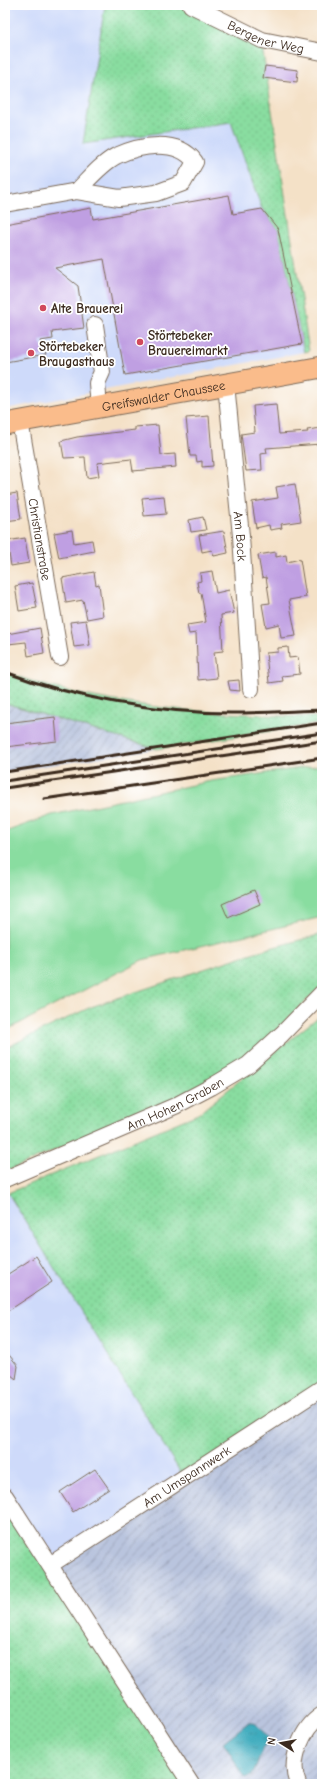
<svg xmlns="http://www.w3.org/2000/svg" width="327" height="1789" font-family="'Comic Neue',sans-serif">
<defs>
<pattern id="industrial-furrows" width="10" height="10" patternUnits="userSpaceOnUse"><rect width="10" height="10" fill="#b9c4de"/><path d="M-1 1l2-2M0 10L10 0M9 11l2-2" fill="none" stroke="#989fb3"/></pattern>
<pattern id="grass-dots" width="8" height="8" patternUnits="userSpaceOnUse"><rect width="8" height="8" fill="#89dda0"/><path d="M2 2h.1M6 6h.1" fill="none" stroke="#77be89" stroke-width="1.8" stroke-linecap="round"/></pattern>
<pattern id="water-ripples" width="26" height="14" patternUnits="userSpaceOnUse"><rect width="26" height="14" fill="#3eabbd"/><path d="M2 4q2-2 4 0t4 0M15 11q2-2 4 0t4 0" fill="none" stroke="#358b99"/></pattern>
</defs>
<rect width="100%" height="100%" fill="#fff"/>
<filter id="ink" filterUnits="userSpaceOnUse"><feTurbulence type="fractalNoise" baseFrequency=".025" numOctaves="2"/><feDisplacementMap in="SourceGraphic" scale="8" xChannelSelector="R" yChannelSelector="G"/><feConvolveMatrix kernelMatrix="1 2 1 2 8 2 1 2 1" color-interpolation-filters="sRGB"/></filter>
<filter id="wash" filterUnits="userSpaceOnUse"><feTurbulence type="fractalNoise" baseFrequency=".012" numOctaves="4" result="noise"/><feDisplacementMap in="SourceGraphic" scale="16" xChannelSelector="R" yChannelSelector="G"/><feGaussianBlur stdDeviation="0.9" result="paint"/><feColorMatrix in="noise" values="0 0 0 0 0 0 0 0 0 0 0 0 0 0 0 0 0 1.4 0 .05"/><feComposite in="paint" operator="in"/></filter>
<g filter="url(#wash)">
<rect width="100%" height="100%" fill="#f4e1c7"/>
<path fill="#cedafa" d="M 5,5 L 105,5 L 83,144 L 231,122 L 262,209 L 278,229 L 304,352 L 5,409 Z
M 8,1193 L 184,1478 L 50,1565 L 5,1493 L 5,1194 Z"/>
<path fill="url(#industrial-furrows)" d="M 5,703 L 157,749 L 5,772 Z
M 322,1388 L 322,1784 L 191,1784 L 50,1565 Z"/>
<path fill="url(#grass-dots)" stroke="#62845f" d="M 105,5 L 181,5 L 262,46 L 309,351 L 304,352 L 278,229 L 262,209 L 231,122 L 83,144 Z
M 5,672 C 84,701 163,710 246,714 C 271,715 297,718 322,717 L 322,723 L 157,749 L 5,703 Z
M 322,934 L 322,985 L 271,1035 L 234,1065 L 191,1091 L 5,1172 L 5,1048 L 91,1007 L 252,953 Z
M 322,1014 L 322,1388 L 184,1478 L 8,1193 L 198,1114 Z
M 5,1498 L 191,1784 L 5,1784 Z"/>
<path fill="#89dda0" stroke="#62845f" d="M 322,765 L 322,917 L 142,960 L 5,1031 L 5,832 L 52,815 L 211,781 Z"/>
<path fill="url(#water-ripples)" stroke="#3c6a6e" d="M 249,1722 L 254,1722 L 268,1737 L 252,1776 L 245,1778 L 223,1742 Z"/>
<g id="blocks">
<path fill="#bf9fe2" d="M 265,66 L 298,70 L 297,82 L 263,78 Z
M 229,195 L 233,214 L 262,209 L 278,229 L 302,344 L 125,375 L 104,259 L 55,268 L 78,286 L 84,328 L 52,332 L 53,339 L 40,341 L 46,355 L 5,362 L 5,224 L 91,208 L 93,219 Z
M 276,404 L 279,434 L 308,432 L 307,430 L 322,428 L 321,444 L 266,448 L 267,453 L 261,454 L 262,470 L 246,471 L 241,434 L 255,432 L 253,406 Z
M 209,416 L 213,466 L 202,467 L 202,461 L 197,462 L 196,456 L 190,456 L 186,418 Z
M 158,425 L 161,455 L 175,454 L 176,467 L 133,471 L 131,459 L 97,463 L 99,476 L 87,478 L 85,457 L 64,458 L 61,441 L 77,437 L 135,430 L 135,427 Z
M 295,484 L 301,521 L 281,524 L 282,528 L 270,530 L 269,525 L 256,528 L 252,502 L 278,498 L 276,487 Z
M 17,493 L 21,519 L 5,521 L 5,495 Z
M 164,496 L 166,514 L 144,516 L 142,498 Z
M 203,517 L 206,530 L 191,532 L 189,520 Z
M 72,530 L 74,543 L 92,540 L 94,551 L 59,558 L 54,533 Z
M 224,531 L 228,553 L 214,556 L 212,550 L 202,552 L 199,535 Z
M 25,538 L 29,563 L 11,566 L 7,541 Z
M 276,552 L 276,557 L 286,555 L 287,562 L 300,559 L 306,597 L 289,600 L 296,636 L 281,638 L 279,624 L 266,627 L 262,604 L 270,603 L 266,577 L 262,578 L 258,555 Z
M 212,571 L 216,593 L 229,590 L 234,613 L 221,615 L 223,651 L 214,652 L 217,678 L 198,680 L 196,633 L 189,634 L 187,625 L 206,622 L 201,593 L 199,593 L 197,582 L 201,581 L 200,573 Z
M 94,572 L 96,585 L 99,584 L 103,616 L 87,619 L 83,600 L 66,603 L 62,578 Z
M 32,583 L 37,608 L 19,611 L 15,586 Z
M 86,620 L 90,645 L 74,647 L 70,622 Z
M 40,628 L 44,653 L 28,656 L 26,642 L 8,644 L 7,634 Z
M 288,647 L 289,658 L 298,657 L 300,674 L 282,676 L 283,681 L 269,683 L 266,653 L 278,652 L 278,648 Z
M 239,680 L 240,691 L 230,690 L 228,681 Z
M 55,717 L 57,741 L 5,747 L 5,723 Z
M 254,890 L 260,904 L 228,918 L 222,904 Z
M 36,1256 L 52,1282 L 5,1313 L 5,1276 Z
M 5,1350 L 18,1366 L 16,1379 L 5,1370 Z
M 95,1469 L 109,1489 L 73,1512 L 60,1492 Z"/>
</g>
</g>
<g filter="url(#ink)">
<use href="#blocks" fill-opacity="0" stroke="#7c6a59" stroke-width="1"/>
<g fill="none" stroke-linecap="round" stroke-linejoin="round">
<defs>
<g id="minor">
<path id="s1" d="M 191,5 L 262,40 L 322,52"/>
<path d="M 5,204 L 77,191 L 119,198 L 156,193 L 183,183 L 195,162 C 178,138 139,145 116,156 C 101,164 88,180 77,191"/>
<path d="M 95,325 L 102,372 L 97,383 L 99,407"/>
<path id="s2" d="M 226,384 L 241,536 L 251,689"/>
<path id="s3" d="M 20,421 L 60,657"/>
<path id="s4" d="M 5,1179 L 175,1106 L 211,1087 L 248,1065 L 282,1034 L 322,993"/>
<path d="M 5,1496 L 191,1784"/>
<path id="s5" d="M 50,1565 L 322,1388"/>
<path d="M 298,1784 C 288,1761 302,1728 322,1715"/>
</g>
<g id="major">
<path id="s6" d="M 5,424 L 322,367"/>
</g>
</defs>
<use href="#minor" stroke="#7c6a59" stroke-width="18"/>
<use href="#major" stroke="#7c6a59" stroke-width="23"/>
<use href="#minor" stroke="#fff" stroke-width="16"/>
<use href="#major" stroke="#fabc8b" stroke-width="21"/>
<path stroke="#3b2a1e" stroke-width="3" d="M 5,672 C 74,698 157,713 231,713 C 261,713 292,711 322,710
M 5,772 L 322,723
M 5,781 L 322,733
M 5,788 L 322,741
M 44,799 L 322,758"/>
</g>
</g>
<g fill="#d1495b" stroke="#fff" stroke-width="1.5">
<circle cx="43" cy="308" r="4"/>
<circle cx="140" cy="342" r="4"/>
<circle cx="31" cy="353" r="4"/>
</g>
<g text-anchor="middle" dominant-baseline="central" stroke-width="3.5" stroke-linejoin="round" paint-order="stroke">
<g font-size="13" fill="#3b2a1e" stroke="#fff">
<text stroke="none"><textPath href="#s1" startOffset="82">Bergener Weg</textPath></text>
<text stroke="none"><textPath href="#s6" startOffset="161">Greifswalder Chaussee</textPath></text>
<text stroke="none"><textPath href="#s2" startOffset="153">Am Bock</textPath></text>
<text stroke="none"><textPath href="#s3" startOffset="120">Christianstraße</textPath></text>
<text stroke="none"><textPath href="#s4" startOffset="186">Am Hohen Graben</textPath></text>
<text stroke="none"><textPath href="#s5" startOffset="163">Am Umspannwerk</textPath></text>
</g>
<g font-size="13" font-weight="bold" fill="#3b2a1e" stroke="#fff" text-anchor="start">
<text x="51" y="308">Alte Brauerei</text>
<text x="148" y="335">Störtebeker<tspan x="148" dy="15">Brauereimarkt</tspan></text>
<text x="39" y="346">Störtebeker<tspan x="39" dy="15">Braugasthaus</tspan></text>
</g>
</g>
<rect width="327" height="1789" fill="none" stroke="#fff" stroke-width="20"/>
<g transform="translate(281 1743) rotate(281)" stroke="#ffffff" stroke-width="3" paint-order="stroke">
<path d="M0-3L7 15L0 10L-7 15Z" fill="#3b2a1e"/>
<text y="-6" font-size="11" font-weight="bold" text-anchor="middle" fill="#3b2a1e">N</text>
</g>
</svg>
